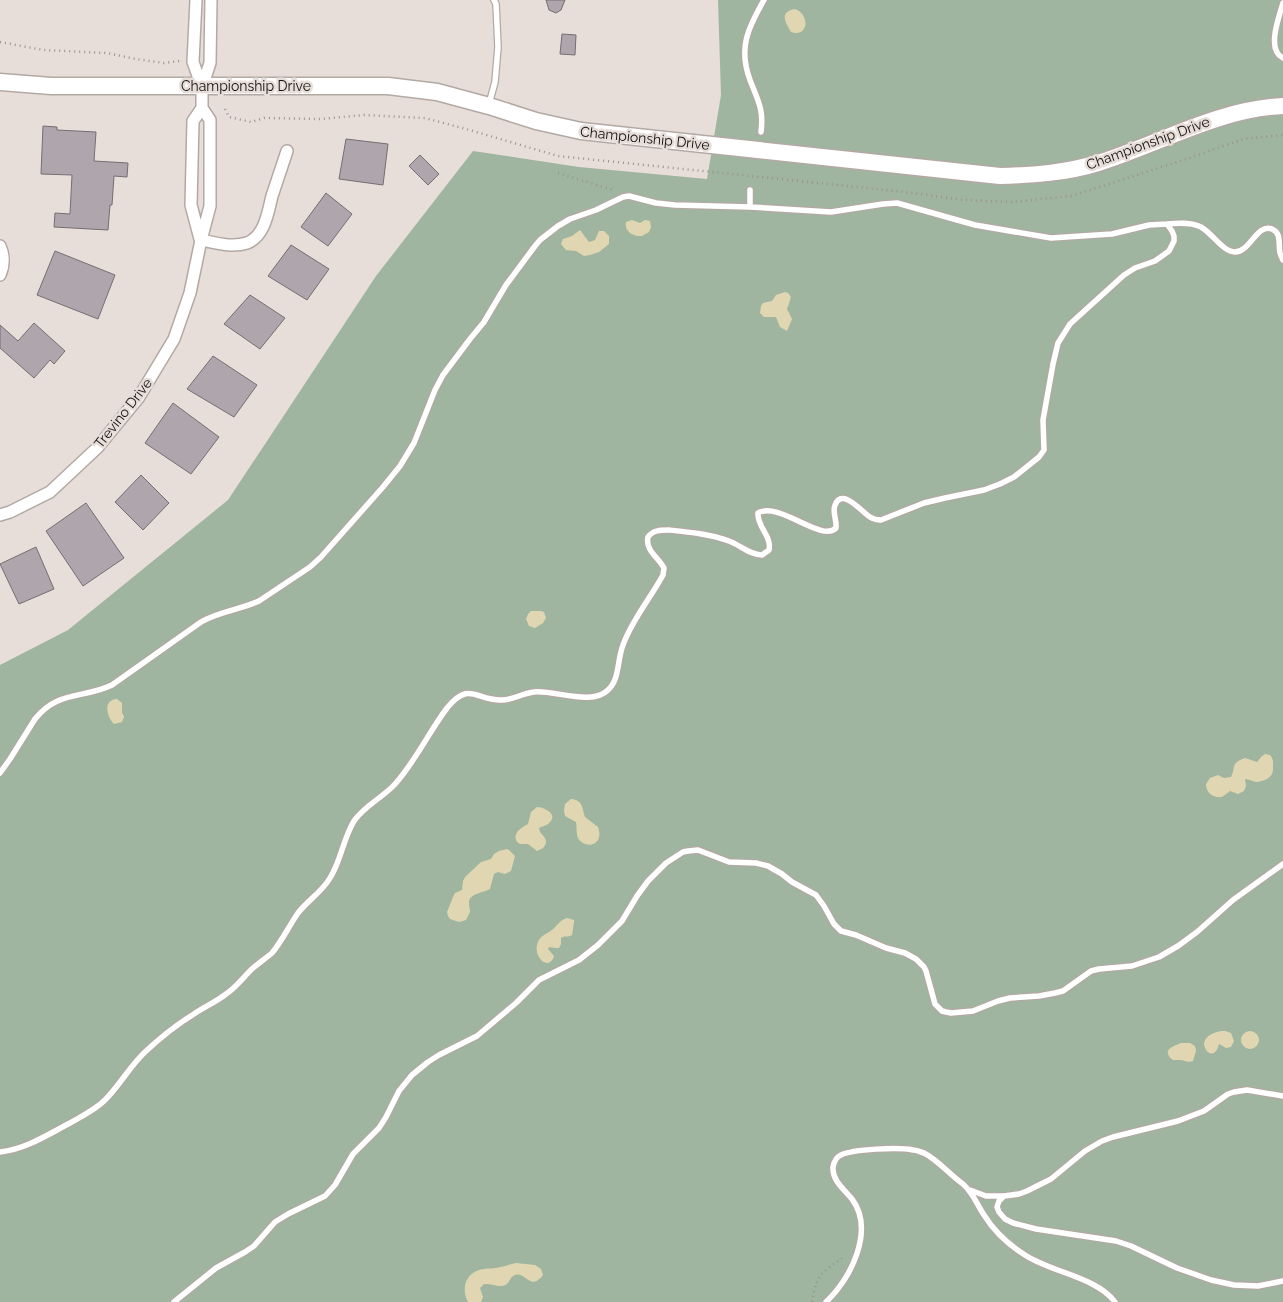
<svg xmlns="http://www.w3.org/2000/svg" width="1283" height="1302" font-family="Raleway,sans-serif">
<rect width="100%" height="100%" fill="#e8ded9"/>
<path fill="#9fb59f" d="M 718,0 L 1283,0 L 1283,1302 L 0,1302 L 0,665 L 68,630 L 228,500 L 376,276 L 473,151 L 579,167 L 707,179 L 721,95 Z"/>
<path fill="#e0d7b2" d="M 795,9 C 810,14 809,38 791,32 C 785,22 779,12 795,9 Z
M 632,220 L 640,223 L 645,220 L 650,221 L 651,227 L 649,232 C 647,233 644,235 642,236 C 633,237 624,231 626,222 Z
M 580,230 L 589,242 L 595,240 L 599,231 L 604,231 L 609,236 L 609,244 L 599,252 L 590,255 L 584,256 L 576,251 L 566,250 L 561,244 L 563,239 L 572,236 Z
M 785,292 L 788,293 L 791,297 L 787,309 L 792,319 L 787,331 L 780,327 L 776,317 L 764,317 L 760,313 L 761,306 L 763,303 L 772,301 L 776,295 Z
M 531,611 L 541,611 L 544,612 L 546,618 L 543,623 L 535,628 L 529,626 L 526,619 L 528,614 Z
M 117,699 L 122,703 L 122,712 L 124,717 L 122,722 L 114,724 C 107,717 102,700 117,699 Z
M 1265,754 L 1270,755 C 1274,760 1273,762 1273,767 C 1274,777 1266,781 1257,782 C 1253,782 1249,779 1245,779 L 1246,786 L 1244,791 L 1238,794 L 1230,791 L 1222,797 C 1213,798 1206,793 1206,784 L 1210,778 L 1218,775 L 1224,778 L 1231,777 C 1236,768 1230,763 1245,758 L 1257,762 L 1261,757 Z
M 571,799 C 583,800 582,808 585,817 L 598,827 C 605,847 584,849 578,838 C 576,834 577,827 576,822 L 565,816 L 564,811 L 565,804 Z
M 537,807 C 544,807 558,814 550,822 C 548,825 543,826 539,828 L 540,832 C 545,838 549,841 543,848 L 537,851 L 528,844 L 520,844 L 517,842 C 512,833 521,828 528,824 L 531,812 Z
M 507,849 L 509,850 L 515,856 L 511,871 L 505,874 L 498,872 L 494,874 L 490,889 C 483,893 469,893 469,903 C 469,906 470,909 470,912 L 466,920 L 459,922 L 450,919 L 448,916 L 447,912 L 453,897 L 455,893 L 462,890 L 463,881 L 465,877 L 481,862 L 491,859 L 494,854 L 499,851 Z
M 567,918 L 574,920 L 574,922 L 572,935 C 568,938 564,935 561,938 L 561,944 L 559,948 L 556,948 L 549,947 L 548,949 L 554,956 C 549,973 530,955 539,940 C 542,935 548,933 552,930 C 558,925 560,920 567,918 Z
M 1222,1031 L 1225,1031 L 1231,1033 L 1234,1041 L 1231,1047 L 1226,1048 L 1219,1044 C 1218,1046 1218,1049 1216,1051 C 1210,1058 1204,1049 1204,1043 C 1206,1035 1214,1032 1222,1031 Z
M1241 1040a9 9 0 1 1 18 0a9 9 0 1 1-18 0Z
M 1181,1043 L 1190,1043 L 1195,1046 L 1196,1051 L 1193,1061 L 1189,1062 L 1181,1060 L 1173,1060 C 1161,1050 1172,1047 1181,1043 Z
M 516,1263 L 535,1265 L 541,1269 L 543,1275 C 530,1292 526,1271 515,1275 C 511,1276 510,1281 507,1284 C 501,1289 491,1283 484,1284 L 480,1288 L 483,1297 L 481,1302 L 468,1302 C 460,1287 467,1271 484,1269 C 489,1268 495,1269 500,1267 C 506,1266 510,1264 516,1263 Z"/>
<path fill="#afa6ad" stroke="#756d72" d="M 546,0 L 565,0 L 561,10 L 556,13 L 549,10 Z
M 562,34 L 576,35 L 575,55 L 560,54 Z
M 43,126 L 57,127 L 57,130 L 96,132 L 94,161 L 128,163 L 127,177 L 114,176 L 112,205 L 110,205 L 108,230 L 54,227 L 55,213 L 70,214 L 72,175 L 41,174 Z
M 346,139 L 388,144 L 383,185 L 339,179 Z
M 420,155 L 439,174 L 428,185 L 409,166 Z
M 326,193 L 352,214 L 328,246 L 301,227 Z
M 291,245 L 329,269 L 307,300 L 268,276 Z
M 55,251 L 115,275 L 98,319 L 37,295 Z
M 250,295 L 285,318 L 260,349 L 224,324 Z
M 34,323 L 65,351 L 54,364 L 50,360 L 34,378 L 0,348 L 0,325 L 18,341 Z
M 213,356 L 257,385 L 234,417 L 187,389 Z
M 173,403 L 219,437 L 191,474 L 145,443 Z
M 141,475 L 169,503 L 143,530 L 115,502 Z
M 86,503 L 124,558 L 83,586 L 46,531 Z
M 36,547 L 54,589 L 19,604 L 0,564 Z"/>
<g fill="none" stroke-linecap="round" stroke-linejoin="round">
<defs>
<path id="lane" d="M 1283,3 C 1279,17 1266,50 1283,58
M 489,104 L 495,82 L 498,47 L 496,4 L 494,0
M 761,132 C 764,109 758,101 750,80 C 738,48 748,28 764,0
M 750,190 L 750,207
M 0,773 L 10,759 L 35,719 C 58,690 83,699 112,685 L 201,622 C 219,611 240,610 259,601 L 310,567 L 321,557 L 383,487 L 400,466 L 414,443 L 435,390 L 443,375 L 470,339 L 484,322 L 506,285 L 535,246 L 540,240 L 558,226 L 570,219 L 596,210 L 623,197 L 629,196 L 656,203 L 675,205 L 750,207 L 831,212 L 883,204 L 897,203 L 975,225 L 1051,238 L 1112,234 L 1149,225 L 1167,224
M 1283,1096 L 1247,1090 L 1234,1092 L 1228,1094 L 1204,1111 L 1178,1121 L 1113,1137 L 1102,1141 L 1085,1151 L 1051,1179 L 1027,1191 L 1019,1194 L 1004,1196 L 999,1201 L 997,1207 L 999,1212 L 1005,1219 L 1013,1223 L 1036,1229 L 1116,1241 L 1131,1246 L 1177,1268 L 1211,1280 L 1234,1285 L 1258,1286 L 1283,1281
M 0,1152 C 26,1149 47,1135 70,1123 C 82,1116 95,1110 105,1100 C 120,1085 130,1066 145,1052 C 160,1038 176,1025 194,1014 C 204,1007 216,1002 226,994 C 237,987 244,976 253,968 C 259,963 266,958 272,953 C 282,941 289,926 298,913 C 308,900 322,892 330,878 C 341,861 343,839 354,821 C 365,805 384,797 396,783 C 416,760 429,732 447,708 C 470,680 476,701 502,700 C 513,700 523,693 534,692 C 555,690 592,706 608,690 C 620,679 617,660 623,645 C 632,620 650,599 663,575 L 664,568 C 658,557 645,550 648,537 C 653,530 661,530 669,530 C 689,532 710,534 729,541 C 740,545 750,555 762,555 L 769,550 C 772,536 757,527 758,513 C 779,501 822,543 836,528 C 837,520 832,512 835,505 C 842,487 862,512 870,517 C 873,519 876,520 881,520 L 924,503 L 945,498 L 984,490 L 1000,484 L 1014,477 L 1039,457 L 1044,450 L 1043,420 L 1053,364 L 1058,343 L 1070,324 L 1124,275 L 1135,268 L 1155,261 L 1169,251 L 1174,241 L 1174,236 L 1172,231 L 1167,224 C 1178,223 1191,222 1201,227 C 1212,233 1223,252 1235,252 C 1250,252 1257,223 1272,229 C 1282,233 1278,245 1280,253 C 1281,256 1282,258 1283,260
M 970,1190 L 986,1196 L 1004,1196
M 174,1302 L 216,1268 L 245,1252 L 254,1246 L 275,1222 L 288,1214 L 325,1196 L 335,1185 L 353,1154 L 379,1128 L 386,1117 L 399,1091 L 412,1075 L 428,1062 L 439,1055 L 477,1036 L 516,1003 L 539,980 L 579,960 L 598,945 L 622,921 L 637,896 L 648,881 L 666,863 L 683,852 L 688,851 L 698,850 L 729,862 L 756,863 L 768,866 L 782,874 L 792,882 L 816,895 L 824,906 L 834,924 L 841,931 L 856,935 L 886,948 L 905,953 L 916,959 L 924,967 L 926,971 L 935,1004 L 942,1011 L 946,1012 L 951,1013 L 973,1011 L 998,1001 L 1010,998 L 1039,996 L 1055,993 L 1063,991 L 1091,971 L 1099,969 L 1132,966 L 1159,957 L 1178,946 L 1197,932 L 1233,900 L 1283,864
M 826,1302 C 851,1279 875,1230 852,1199 C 845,1190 832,1181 833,1167 C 834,1162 836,1157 841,1155 C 853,1149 899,1147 913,1150 C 917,1150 920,1152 924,1153 C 938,1160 950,1175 963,1184 C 974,1194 976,1203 984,1215 C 994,1231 1009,1245 1025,1255 C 1050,1272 1097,1277 1115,1302"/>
<path id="street" d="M 202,87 L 210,63 L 211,0
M 200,239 L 191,205 L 193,121 L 202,108
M 201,240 C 216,243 232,248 247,243 C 265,236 268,212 272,196 C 277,181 282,166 287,151
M 0,246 C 4,255 4,266 0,275
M 0,515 L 10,512 L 50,492 L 97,448 L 139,397 L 174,339 L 190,293 L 201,240 L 210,206 L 210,120 L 202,108 L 202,87 L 193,62 L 196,0"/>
<path id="secondary" d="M 0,82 L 51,86 L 388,86 L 437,92 L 489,106 L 536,121 L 581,131 L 1000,176 C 1033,175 1066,173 1098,163 C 1159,144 1218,109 1283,106"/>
</defs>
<use href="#lane" stroke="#b3a9a4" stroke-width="8"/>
<use href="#street" stroke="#b3a9a4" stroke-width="14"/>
<use href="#secondary" stroke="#b3a9a4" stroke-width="19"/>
<path stroke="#9a938f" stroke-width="2.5" stroke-dasharray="1 4" stroke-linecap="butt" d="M 0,42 L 43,50 L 107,53 L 136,59 L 164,63 L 180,61
M 225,109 L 229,117 L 251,122 L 264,118 L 321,119 L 364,115 L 425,118 L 466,129 L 558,156 L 905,192 L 963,200 L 1011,202 L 1071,196 L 1184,160 L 1243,139 L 1283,135
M 558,173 L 613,190
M 812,1302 C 817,1272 822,1273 845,1256"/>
<use href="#lane" stroke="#fff" stroke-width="5.5"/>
<use href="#street" stroke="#fff" stroke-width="11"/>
<use href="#secondary" stroke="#fff" stroke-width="16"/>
</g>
<g text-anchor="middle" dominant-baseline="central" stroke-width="5" stroke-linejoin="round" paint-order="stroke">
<g font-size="14" fill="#120f0d" stroke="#e8ded9">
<text x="246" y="86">Championship Drive</text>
<text transform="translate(645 138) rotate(6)">Championship Drive</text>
<text transform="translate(1148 143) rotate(-20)">Championship Drive</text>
<text transform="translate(123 413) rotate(-52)">Trevino Drive</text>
</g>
</g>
</svg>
